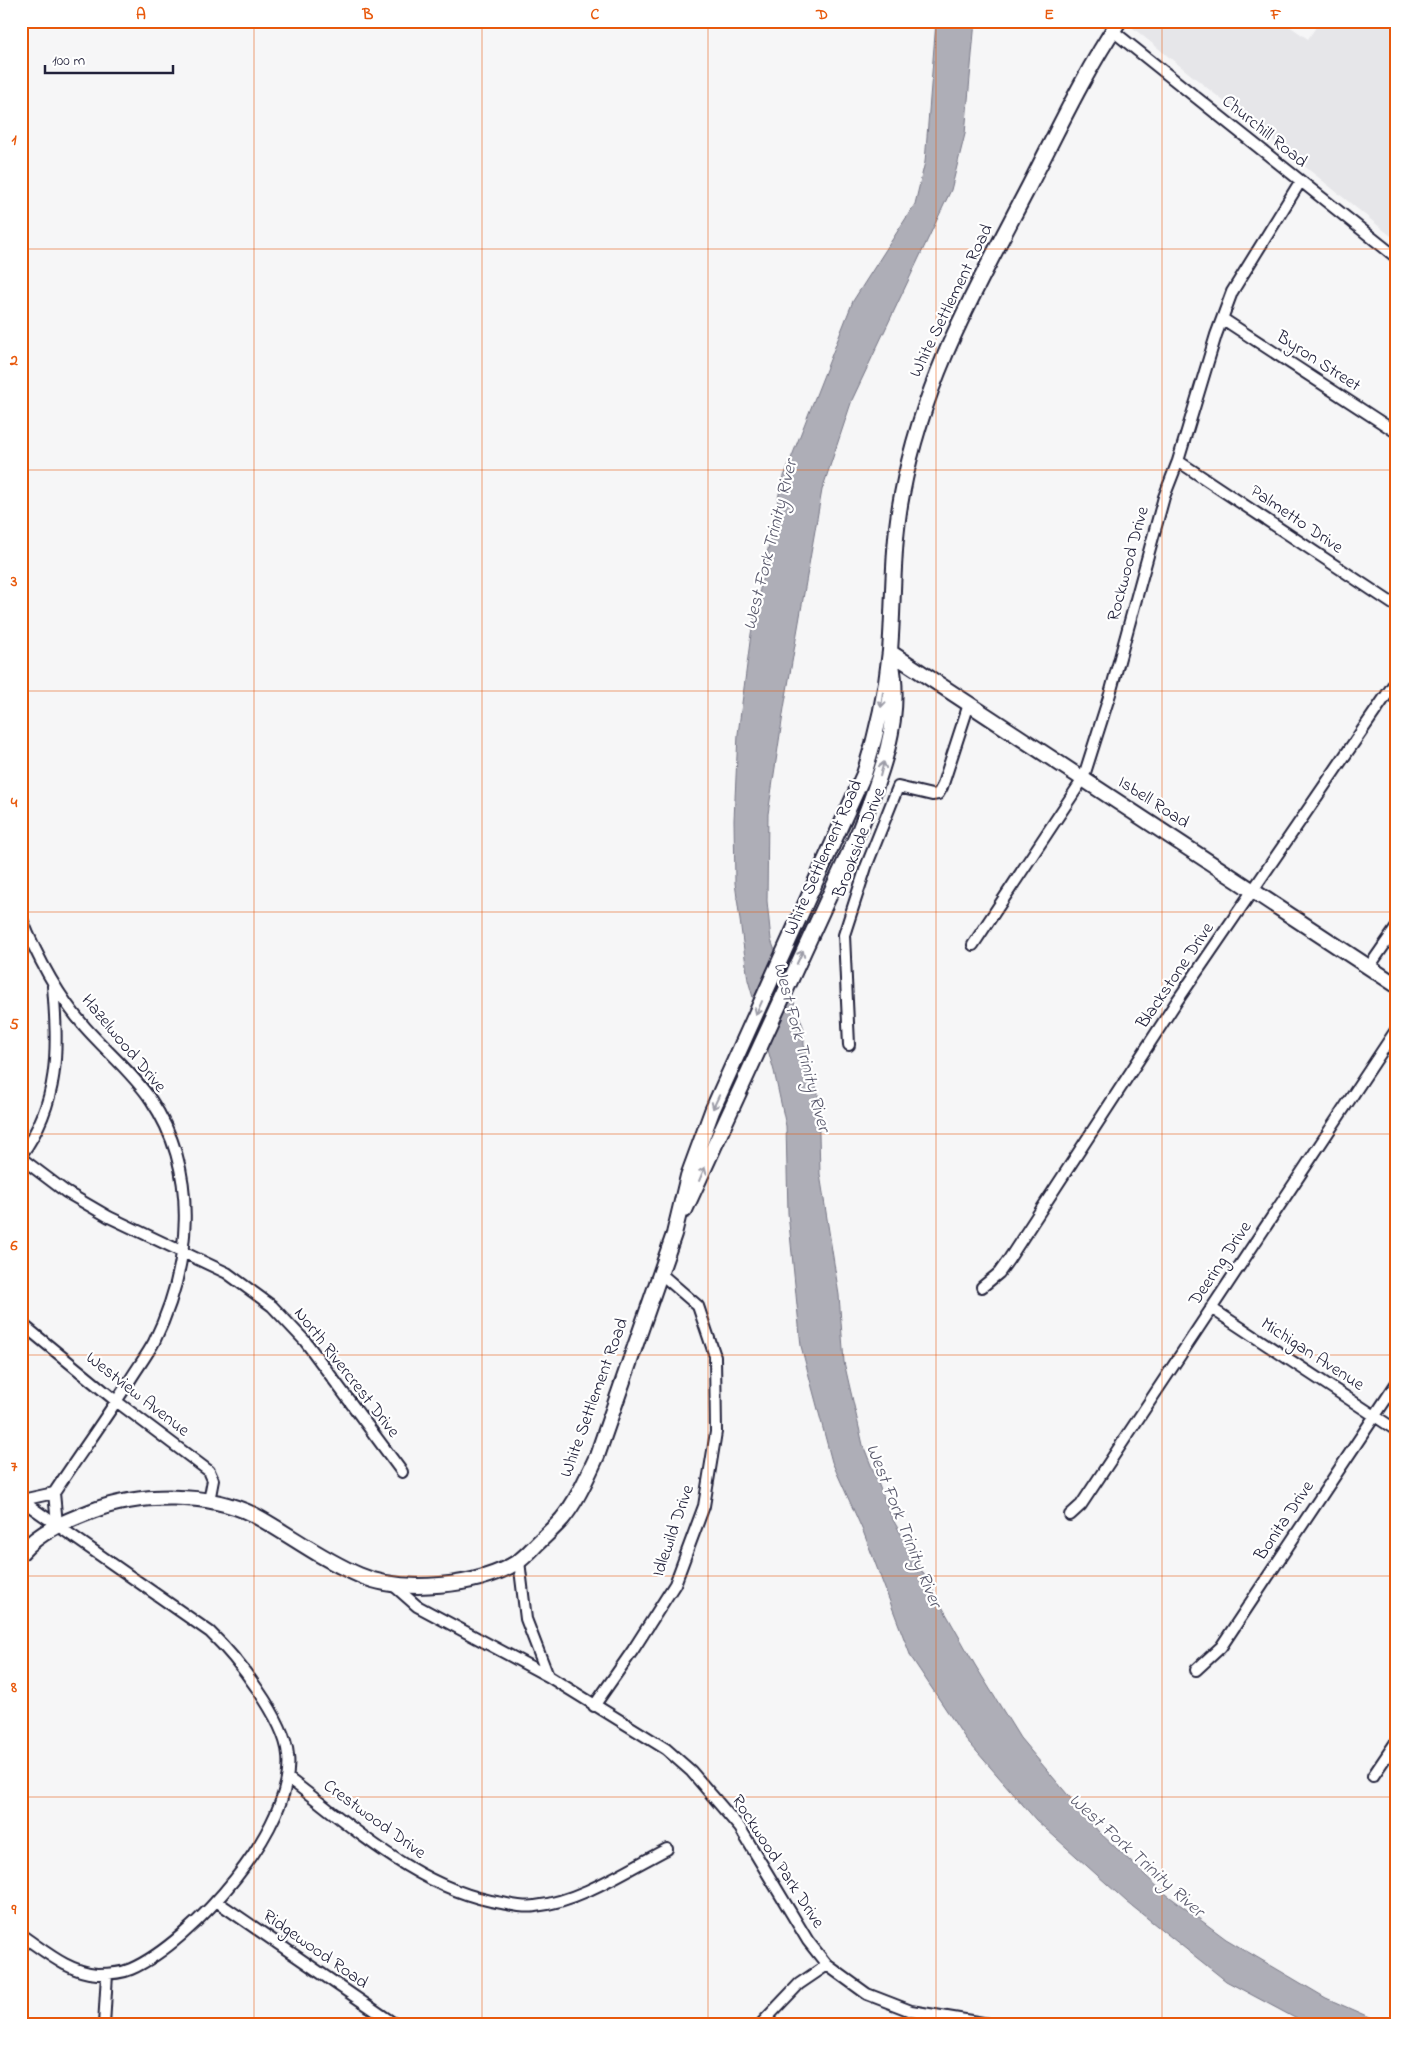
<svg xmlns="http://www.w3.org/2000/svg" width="1417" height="2046" font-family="'Indie Flower',sans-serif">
<rect width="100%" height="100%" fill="#f6f6f7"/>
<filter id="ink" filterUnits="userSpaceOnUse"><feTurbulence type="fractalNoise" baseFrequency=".02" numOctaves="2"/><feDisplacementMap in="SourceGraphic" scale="10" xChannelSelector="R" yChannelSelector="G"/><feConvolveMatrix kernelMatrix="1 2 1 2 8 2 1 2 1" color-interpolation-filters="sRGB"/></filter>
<g filter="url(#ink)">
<path fill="#e6e6e9" d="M 1138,21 L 1282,21 L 1308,39 L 1320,21 L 1396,21 L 1396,240 L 1133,28 Z"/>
<path fill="#aeaeb7" stroke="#767685" d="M 936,21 L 975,21 L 965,134 L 951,190 L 852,400 L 822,490 L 784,708 L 768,814 L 767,901 L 771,940 L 804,1029 L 804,1045 L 818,1094 L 820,1174 L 839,1295 L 844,1362 L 863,1445 L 892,1518 L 975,1665 L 1020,1738 L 1099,1832 L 1162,1891 L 1226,1939 L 1326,1998 L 1387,2025 L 1308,2025 L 1226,1981 L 1127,1902 L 1036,1820 L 965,1738 L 911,1657 L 863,1531 L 832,1462 L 801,1346 L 788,1213 L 786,1126 L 774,1071 L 748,980 L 735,883 L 734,820 L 738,734 L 751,634 L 781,484 L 853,301 L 915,204 L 925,162 Z"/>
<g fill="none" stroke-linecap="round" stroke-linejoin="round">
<defs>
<path id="street" d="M 1113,31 L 1396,257
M 1223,319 L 1396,432
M 1178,461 L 1396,606
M 21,917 C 37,957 57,995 85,1027 C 107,1052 133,1073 151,1100 C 200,1173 191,1266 154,1342 C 147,1355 138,1367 130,1380 C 106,1418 79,1455 54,1493 L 22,1500
M 973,945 L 1083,779 L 1110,694 L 1164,497 L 1178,461 L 1216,335 L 1232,292 L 1300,182
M 1369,967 L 1396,928
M 849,1045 L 844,935 L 866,867 L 898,787 L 932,795 L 938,794 L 942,787 L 969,704
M 21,1155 C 60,1102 58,1049 53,986
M 21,1158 L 66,1192 L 109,1217 L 227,1273 L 272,1306 L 305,1341 L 402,1472
M 982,1287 L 999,1273 L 1009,1259 L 1177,1001 L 1396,681
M 1211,1308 L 1396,1430
M 21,1323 L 116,1401 L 209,1471 L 213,1480 L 209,1501
M 54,1493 L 57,1524
M 21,1500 L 210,1632 C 236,1657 285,1719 288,1755 C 296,1826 192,1942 131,1969 C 122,1973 107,1974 97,1974 C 68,1972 45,1951 21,1935
M 1070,1515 L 1081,1505 L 1396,1030
M 519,1561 L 526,1619 L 548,1676 L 666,1749 L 691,1771 L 740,1828 L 808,1941 L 827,1965 L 867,1994 L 911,2011 L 995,2025
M 392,1584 L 417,1606 L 548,1676
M 1196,1670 L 1221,1647 L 1396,1384
M 594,1706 L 633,1650 L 675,1584 L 704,1506 L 716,1432 L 715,1356 L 698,1306 L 660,1273
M 1373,1776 L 1396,1742
M 288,1778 C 353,1827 419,1890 502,1903 C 513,1905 524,1908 535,1906 C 579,1902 628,1869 667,1849
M 216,1901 L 396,2025
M 104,2025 L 107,1974
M 760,2025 L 799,1984 L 827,1965"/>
<path id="secondary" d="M 890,652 L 1396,985
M 685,1210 L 859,831 C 880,778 904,718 891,660
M 21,1553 C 40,1531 66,1521 92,1511 C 139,1493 208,1492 254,1515 C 289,1534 321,1559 359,1575 C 402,1594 479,1587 519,1561 C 526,1556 532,1549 538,1543 C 546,1535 555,1527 562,1519 C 577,1501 587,1477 597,1456 L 674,1234 L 688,1176 L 712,1111 L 864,774 C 877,734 886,692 890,651 C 894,599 892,545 902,494 C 923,381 974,292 1026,192 C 1056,134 1083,75 1119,21"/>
</defs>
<use href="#street" stroke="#22223b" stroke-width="14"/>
<use href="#secondary" stroke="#22223b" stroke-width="18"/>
<use href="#street" stroke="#fff" stroke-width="10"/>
<use href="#secondary" stroke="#fff" stroke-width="14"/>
</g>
<defs><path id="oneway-shaft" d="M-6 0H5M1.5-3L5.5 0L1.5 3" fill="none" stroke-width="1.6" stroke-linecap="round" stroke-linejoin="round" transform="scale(1.25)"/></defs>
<g stroke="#9c9ca7">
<use href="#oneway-shaft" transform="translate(882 700) rotate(97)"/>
<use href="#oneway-shaft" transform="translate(882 769) rotate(-75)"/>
<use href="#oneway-shaft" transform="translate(800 957) rotate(-65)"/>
<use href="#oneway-shaft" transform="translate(759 1008) rotate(114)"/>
<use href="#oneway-shaft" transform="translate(716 1102) rotate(115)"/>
<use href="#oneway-shaft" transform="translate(702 1174) rotate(-67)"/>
</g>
</g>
<path fill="none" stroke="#e8590c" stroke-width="1" stroke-opacity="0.55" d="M 254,21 L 254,2025M 482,21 L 482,2025M 708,21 L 708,2025M 936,21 L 936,2025M 1162,21 L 1162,2025M 21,249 L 1396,249M 21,470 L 1396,470M 21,691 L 1396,691M 21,912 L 1396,912M 21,1134 L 1396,1134M 21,1355 L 1396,1355M 21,1576 L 1396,1576M 21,1797 L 1396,1797"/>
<g text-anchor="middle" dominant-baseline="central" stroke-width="4.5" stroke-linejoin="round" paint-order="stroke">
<g font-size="18" fill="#22223b" stroke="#fff">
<text transform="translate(1264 132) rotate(39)">Churchill Road</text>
<text transform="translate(952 301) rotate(-64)">White Settlement Road</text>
<text transform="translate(1318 362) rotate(33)">Byron Street</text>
<text transform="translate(1296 520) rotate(34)">Palmetto Drive</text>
<text transform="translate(1129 564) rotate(-75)">Rockwood Drive</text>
<text transform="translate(1153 803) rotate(33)">Isbell Road</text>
<text transform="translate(860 843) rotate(-69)">Brookside Drive</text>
<text transform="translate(824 858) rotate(-66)">White Settlement Road</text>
<text transform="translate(1176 976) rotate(-56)">Blackstone Drive</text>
<text transform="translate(123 1044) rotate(50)">Hazelwood Drive</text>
<text transform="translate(1221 1264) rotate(-56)">Deering Drive</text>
<text transform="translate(1312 1355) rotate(33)">Michigan Avenue</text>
<text transform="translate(346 1373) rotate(52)">North Rivercrest Drive</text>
<text transform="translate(137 1395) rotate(38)">Westview Avenue</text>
<text transform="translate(595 1398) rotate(-70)">White Settlement Road</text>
<text transform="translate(1285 1521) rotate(-56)">Bonita Drive</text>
<text transform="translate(674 1531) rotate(-71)">Idlewild Drive</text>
<text transform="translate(374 1820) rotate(36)">Crestwood Drive</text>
<text transform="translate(777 1862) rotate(57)">Rockwood Park Drive</text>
<text transform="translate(315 1950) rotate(35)">Ridgewood Road</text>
</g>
<g font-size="19" font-style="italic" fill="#5a5a6d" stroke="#fff">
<text transform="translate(771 545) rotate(-76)">West Fork Trinity River</text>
<text transform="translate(801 1047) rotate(75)">West Fork Trinity River</text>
<text transform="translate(903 1526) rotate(68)">West Fork Trinity River</text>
<text transform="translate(1136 1856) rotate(42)">West Fork Trinity River</text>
</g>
</g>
<rect width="1417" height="2046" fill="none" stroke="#fff" stroke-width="55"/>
<path d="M45 65v8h128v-8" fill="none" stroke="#22223b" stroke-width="2.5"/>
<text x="52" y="65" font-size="15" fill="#22223b" stroke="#ffffff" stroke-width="4" paint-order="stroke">100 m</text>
<rect x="28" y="28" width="1362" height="1990" fill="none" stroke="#e8590c" stroke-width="2"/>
<g font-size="16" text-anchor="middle" font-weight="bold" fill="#e8590c">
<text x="141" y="19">A</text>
<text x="368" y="19">B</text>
<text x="595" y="19">C</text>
<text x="822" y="19">D</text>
<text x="1049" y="19">E</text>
<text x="1276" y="19">F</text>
<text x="14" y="144">1</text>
<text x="14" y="365">2</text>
<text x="14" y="586">3</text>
<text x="14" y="807">4</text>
<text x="14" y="1029">5</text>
<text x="14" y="1250">6</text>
<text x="14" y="1471">7</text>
<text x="14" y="1692">8</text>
<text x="14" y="1914">9</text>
</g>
</svg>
